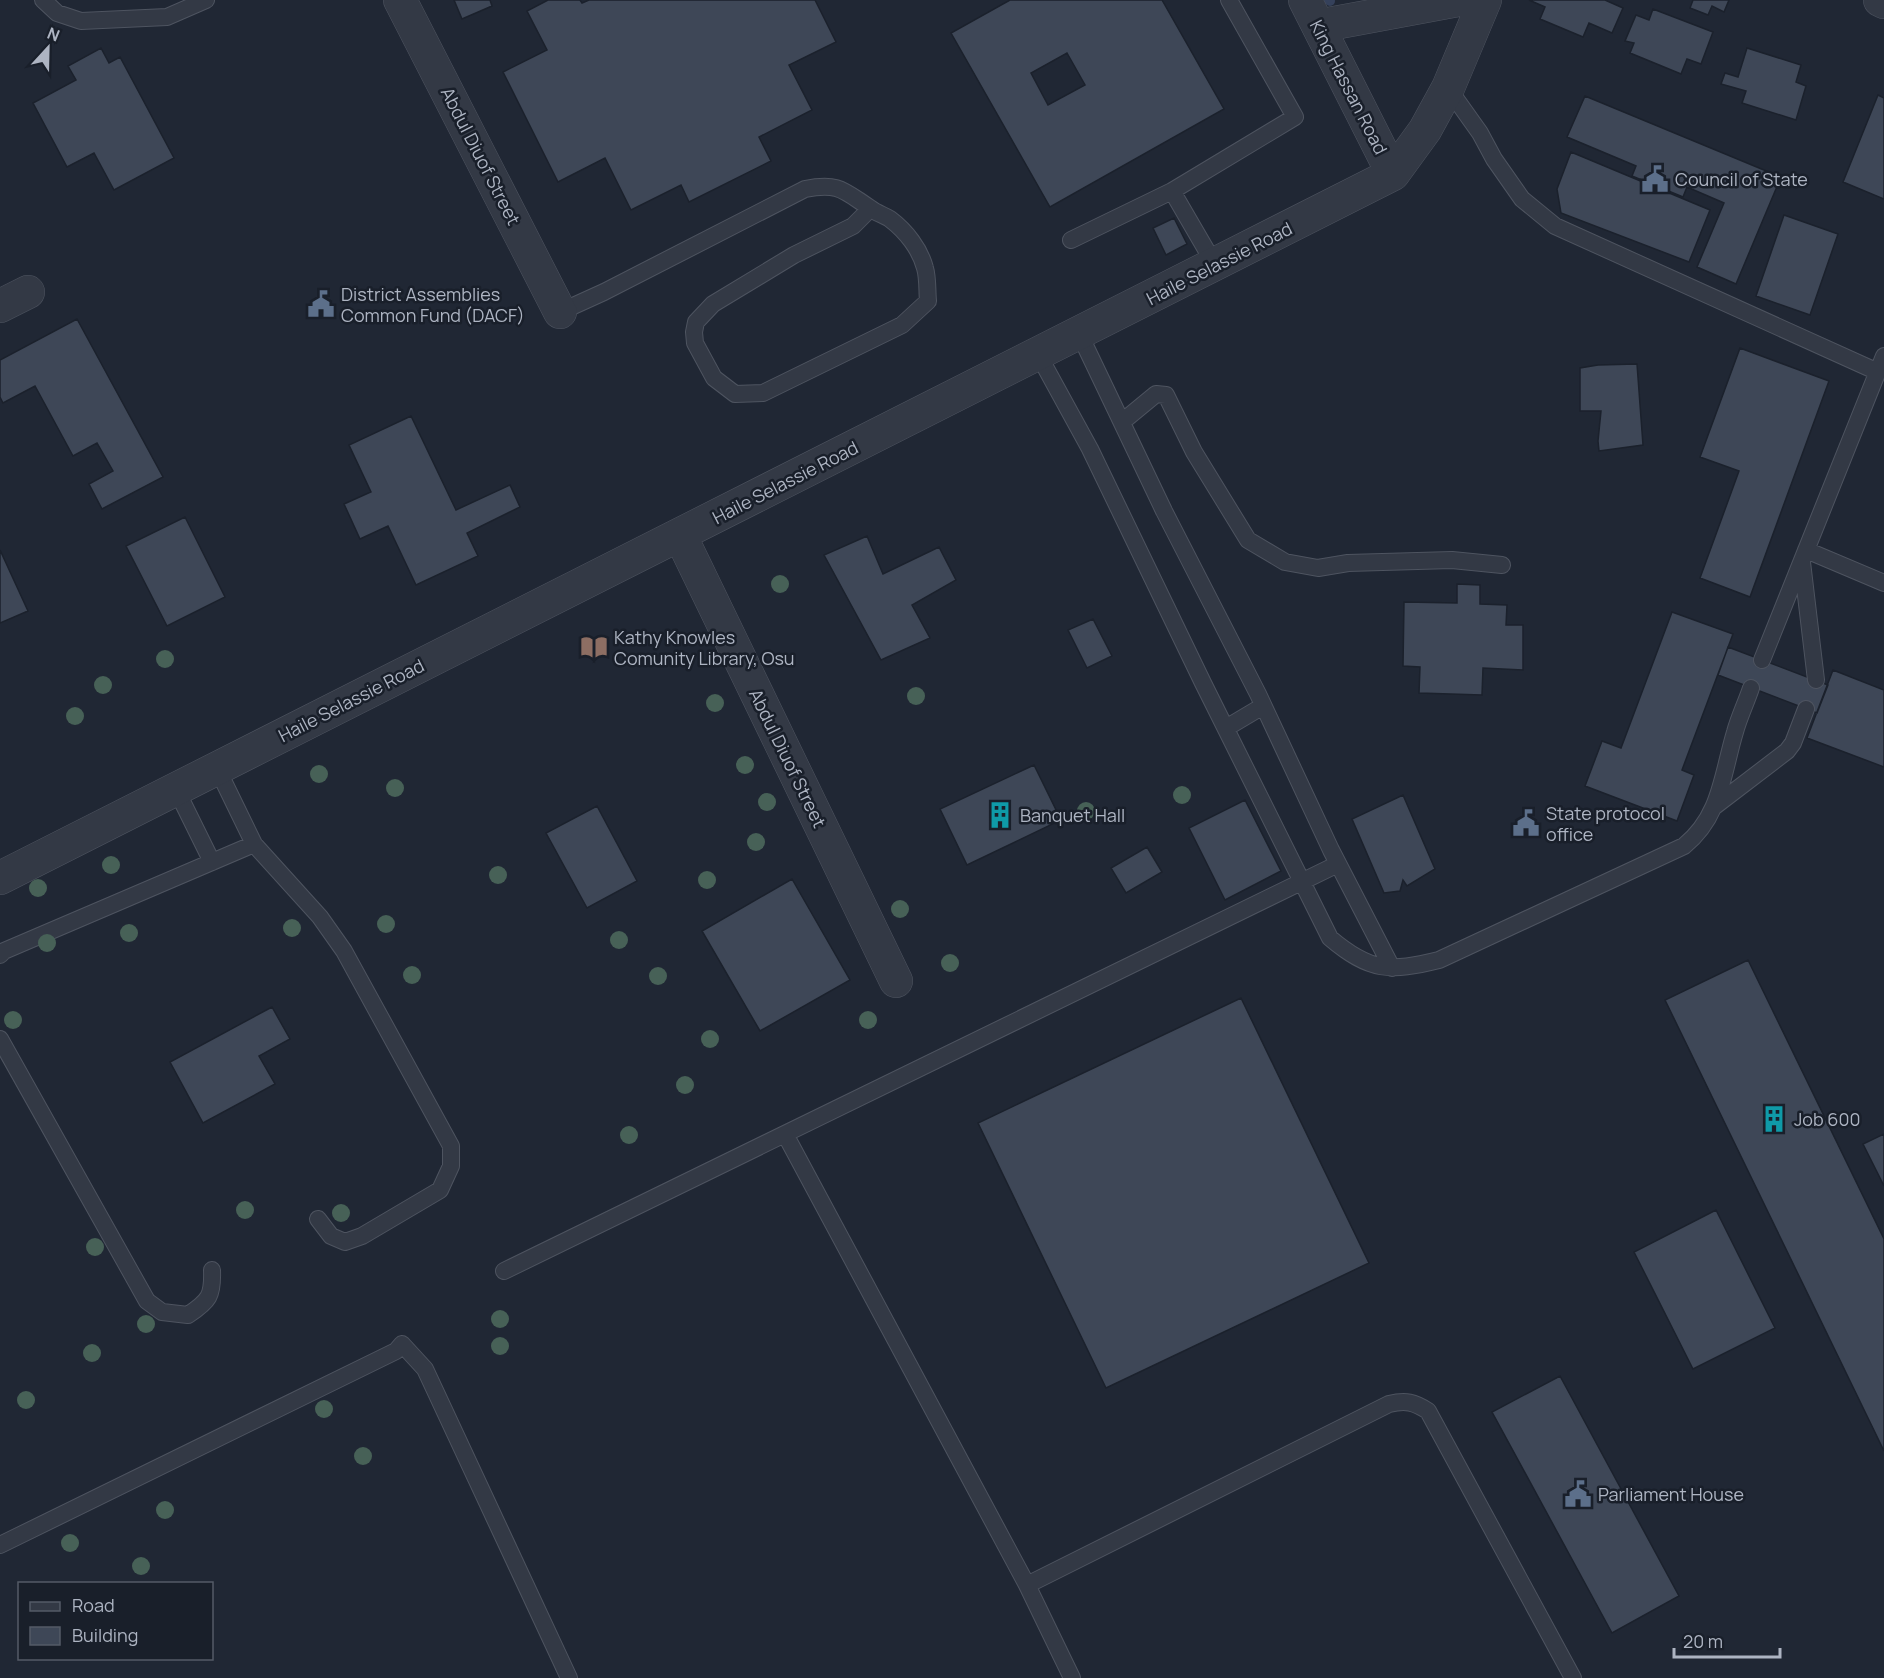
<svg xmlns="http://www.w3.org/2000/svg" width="1884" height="1678" font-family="Manrope,sans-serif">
<rect width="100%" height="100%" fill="#202734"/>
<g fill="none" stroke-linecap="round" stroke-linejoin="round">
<path stroke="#35415b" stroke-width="10" d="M 1329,0 L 1330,1"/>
</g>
<path fill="#3e4757" stroke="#1b212c" stroke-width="1.5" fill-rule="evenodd" d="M 454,0 L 490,0 L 492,6 L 462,19 Z
M 548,0 L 580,0 L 582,3 L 589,0 L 815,0 L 836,42 L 789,65 L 812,110 L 759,137 L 771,161 L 689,202 L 681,185 L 631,210 L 605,158 L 558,182 L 503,72 L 547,50 L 527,11 Z
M 1010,0 L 1162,0 L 1224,109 L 1050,207 L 951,33 ZM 1067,53 L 1085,85 L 1048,105 L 1031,73 Z
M 1529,0 L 1605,0 L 1623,8 L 1612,33 L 1589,23 L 1583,37 L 1540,19 L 1545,7 Z
M 1693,0 L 1729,0 L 1724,12 L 1712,6 L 1708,15 L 1690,8 Z
M 1653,9 L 1713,32 L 1701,64 L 1687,59 L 1681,74 L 1630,53 L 1634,43 L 1625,41 L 1636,15 L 1649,20 Z
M 101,48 L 109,63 L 120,57 L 174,158 L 114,190 L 94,153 L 67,167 L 33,103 L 76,80 L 68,66 Z
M 1747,48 L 1801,65 L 1796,82 L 1806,86 L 1796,120 L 1742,103 L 1746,91 L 1721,84 L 1725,73 L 1738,77 Z
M 1878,95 L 1884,98 L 1884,199 L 1843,182 Z
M 1585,96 L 1781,177 L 1736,284 L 1697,267 L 1724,203 L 1687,187 L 1683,197 L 1632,176 L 1636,166 L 1567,137 Z
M 1571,152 L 1710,210 L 1689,262 L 1561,213 L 1557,189 Z
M 1784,215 L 1838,234 L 1810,315 L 1756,296 Z
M 1174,218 L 1187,244 L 1166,255 L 1153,228 Z
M 77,319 L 163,477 L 102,509 L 89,484 L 113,471 L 97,443 L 73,456 L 35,386 L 3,403 L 0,397 L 0,360 Z
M 1740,348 L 1829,381 L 1750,597 L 1700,578 L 1739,471 L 1700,457 Z
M 1637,364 L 1643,445 L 1599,451 L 1598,441 L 1601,411 L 1580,411 L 1580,368 L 1598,365 Z
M 411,416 L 456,510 L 510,485 L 520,507 L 467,533 L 478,556 L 416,585 L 388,526 L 360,539 L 344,504 L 371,492 L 349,445 Z
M 185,517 L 225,597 L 167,626 L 126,546 Z
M 867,536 L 883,574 L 939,547 L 956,580 L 912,605 L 930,638 L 881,660 L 824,555 Z
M 0,550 L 28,611 L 0,623 Z
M 1457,584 L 1480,585 L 1480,604 L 1507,605 L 1506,625 L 1523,625 L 1523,670 L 1483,668 L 1482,695 L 1419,693 L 1420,667 L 1403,666 L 1404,602 L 1457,603 Z
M 1672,612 L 1733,634 L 1682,770 L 1694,775 L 1677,821 L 1585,786 L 1602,741 L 1621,748 Z
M 1093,619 L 1112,656 L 1087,668 L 1068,630 Z
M 1728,647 L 1828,685 L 1817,713 L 1718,675 Z
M 1833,670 L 1884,690 L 1884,767 L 1807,738 Z
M 1034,765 L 1061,820 L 967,865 L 940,809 Z
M 1403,795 L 1435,869 L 1407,886 L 1403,880 L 1400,891 L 1384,893 L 1352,819 Z
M 1245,800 L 1281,871 L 1225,900 L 1189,828 Z
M 597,806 L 637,881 L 587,908 L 546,833 Z
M 1147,847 L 1162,872 L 1126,893 L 1111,868 Z
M 792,879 L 850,980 L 760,1031 L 702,931 Z
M 1748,960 L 1884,1239 L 1884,1451 L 1665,1000 Z
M 1241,998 L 1369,1263 L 1106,1388 L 978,1123 Z
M 272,1007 L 290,1039 L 259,1056 L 275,1084 L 203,1123 L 170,1062 Z
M 1884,1134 L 1884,1186 L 1863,1144 Z
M 1716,1210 L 1775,1328 L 1693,1369 L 1634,1252 Z
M 1560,1376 L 1679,1596 L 1612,1633 L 1492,1412 Z"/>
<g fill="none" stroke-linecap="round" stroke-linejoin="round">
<defs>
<path id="lane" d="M 43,0 L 57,13 L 81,21 L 167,17 L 206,0
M 1448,88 L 1480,133 L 1494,159 L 1522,199 L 1555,226 L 1878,372
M 1071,240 L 1172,191
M 1215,265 L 1172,191 L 1295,117 L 1229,0
M 560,312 L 604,292 L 805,189 C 839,182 844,191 870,208 C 876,213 884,215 890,219 C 906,231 920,249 925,268 C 928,278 927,291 928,301 L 902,325 L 763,393 L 735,394 L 714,378 L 695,343 L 694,332 L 696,322 L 713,304 L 794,255 L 853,226 L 870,209
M 1079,333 L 1164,511 L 1258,694 L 1331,850 L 1392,968
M 1038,354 L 1090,449 L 1203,683 L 1330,938 C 1370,972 1390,972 1439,960 L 1684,846 C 1721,816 1722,775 1735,732 C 1739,717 1746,703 1751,688
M 1122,422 L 1156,394 L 1166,395 L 1194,452 L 1248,540 L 1285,562 L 1318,568 L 1348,563 L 1452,560 L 1502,565
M 1806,550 L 1884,583
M 1802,562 L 1816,680
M 1762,660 L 1884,356
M 1226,728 L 1263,706
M 217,768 L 254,844 L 320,917 L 344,951 L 451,1146 L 451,1166 L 440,1190 L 362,1236 L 345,1242 L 331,1236 L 318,1219
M 176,789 L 212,862
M 1715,806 L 1787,751 L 1793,743 L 1806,709
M 0,955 L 4,951 L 254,844
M 0,1039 L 147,1301 L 162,1312 L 188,1315 C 209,1301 213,1296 212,1270
M 785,1134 L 1027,1585 L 1072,1678
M 504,1271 L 1338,864
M 0,1545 L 396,1351 L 402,1344 L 425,1369 L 569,1678
M 1027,1585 L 1389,1404 C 1406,1400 1414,1402 1428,1411 L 1573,1678"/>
<path id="street" d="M 400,0 L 560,312
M 1305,0 L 1393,174
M 1880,0 L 1884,2
M 1318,26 L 1458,0
M 0,306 L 28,292
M 680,535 L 896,981
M 0,878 L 1393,174 L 1425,130 L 1448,88 L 1485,0"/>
</defs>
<use href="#lane" stroke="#4e5460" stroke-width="18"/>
<use href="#street" stroke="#4e5460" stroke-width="34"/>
<use href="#lane" stroke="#333945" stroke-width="16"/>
<use href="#street" stroke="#333945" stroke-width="33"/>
</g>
<g fill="#476157">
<circle cx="780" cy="584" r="9"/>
<circle cx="165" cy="659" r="9"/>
<circle cx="103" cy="685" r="9"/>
<circle cx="916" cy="696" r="9"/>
<circle cx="715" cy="703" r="9"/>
<circle cx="75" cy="716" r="9"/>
<circle cx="745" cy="765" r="9"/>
<circle cx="319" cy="774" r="9"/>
<circle cx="395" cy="788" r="9"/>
<circle cx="1182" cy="795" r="9"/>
<circle cx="767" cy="802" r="9"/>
<circle cx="1086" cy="811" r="9"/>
<circle cx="756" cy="842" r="9"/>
<circle cx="111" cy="865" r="9"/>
<circle cx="498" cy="875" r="9"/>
<circle cx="707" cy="880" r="9"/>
<circle cx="38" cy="888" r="9"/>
<circle cx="900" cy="909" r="9"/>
<circle cx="386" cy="924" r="9"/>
<circle cx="292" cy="928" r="9"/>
<circle cx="129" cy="933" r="9"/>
<circle cx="619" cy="940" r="9"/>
<circle cx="47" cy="943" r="9"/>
<circle cx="950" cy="963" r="9"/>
<circle cx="412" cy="975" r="9"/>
<circle cx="658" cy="976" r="9"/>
<circle cx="13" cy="1020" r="9"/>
<circle cx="868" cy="1020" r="9"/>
<circle cx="710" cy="1039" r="9"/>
<circle cx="685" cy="1085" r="9"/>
<circle cx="629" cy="1135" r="9"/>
<circle cx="245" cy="1210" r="9"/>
<circle cx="341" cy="1213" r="9"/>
<circle cx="95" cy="1247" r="9"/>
<circle cx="500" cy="1319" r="9"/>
<circle cx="146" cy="1324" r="9"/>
<circle cx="500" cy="1346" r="9"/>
<circle cx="92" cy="1353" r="9"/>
<circle cx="26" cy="1400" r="9"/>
<circle cx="324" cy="1409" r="9"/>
<circle cx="363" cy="1456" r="9"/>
<circle cx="165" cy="1510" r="9"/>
<circle cx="70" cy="1543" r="9"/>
<circle cx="141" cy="1566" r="9"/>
</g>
<defs>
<symbol id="civic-bare" viewBox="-9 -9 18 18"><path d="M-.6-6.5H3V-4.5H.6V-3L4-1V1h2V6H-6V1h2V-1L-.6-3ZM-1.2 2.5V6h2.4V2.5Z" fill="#5c6f8a" stroke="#191f2a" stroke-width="2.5" paint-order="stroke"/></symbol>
<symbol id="library-bare" viewBox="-9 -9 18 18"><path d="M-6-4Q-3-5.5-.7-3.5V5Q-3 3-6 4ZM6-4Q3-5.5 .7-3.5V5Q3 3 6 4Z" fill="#8d6e63" stroke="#191f2a" stroke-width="2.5" paint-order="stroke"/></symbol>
<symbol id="building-bare" viewBox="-9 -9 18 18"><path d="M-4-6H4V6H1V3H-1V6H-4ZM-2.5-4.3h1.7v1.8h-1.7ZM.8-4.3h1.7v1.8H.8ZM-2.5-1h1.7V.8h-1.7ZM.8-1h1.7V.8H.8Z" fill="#0f9aa8" stroke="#191f2a" stroke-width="2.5" paint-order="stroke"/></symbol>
</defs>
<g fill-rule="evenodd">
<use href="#civic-bare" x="1636" y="160" width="38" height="38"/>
<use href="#civic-bare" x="302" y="285" width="38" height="38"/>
<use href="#library-bare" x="575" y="628" width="38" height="38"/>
<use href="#building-bare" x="981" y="796" width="38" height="38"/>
<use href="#civic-bare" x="1507" y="804" width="38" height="38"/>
<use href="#building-bare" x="1755" y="1100" width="38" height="38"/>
<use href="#civic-bare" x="1559" y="1475" width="38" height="38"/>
</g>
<g text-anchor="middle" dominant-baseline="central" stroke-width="5" stroke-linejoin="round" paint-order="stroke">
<g font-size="18" fill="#adb4c2" stroke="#191f2a">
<text transform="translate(1349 87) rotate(63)">King Hassan Road</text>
<text transform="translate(481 156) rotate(63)">Abdul Diuof Street</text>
<text transform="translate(1219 263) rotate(-27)">Haile Selassie Road</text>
<text transform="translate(785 482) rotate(-27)">Haile Selassie Road</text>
<text transform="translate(351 700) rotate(-27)">Haile Selassie Road</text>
<text transform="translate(788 758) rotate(64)">Abdul Diuof Street</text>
</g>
<g font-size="18" fill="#adb4c2" stroke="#191f2a" text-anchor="start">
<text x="1675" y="179">Council of State</text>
<text x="341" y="294">District Assemblies<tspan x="341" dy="21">Common Fund (DACF)</tspan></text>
<text x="614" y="637">Kathy Knowles<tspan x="614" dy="21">Comunity Library, Osu</tspan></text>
<text x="1546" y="813">State protocol<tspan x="1546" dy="21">office</tspan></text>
<text x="1020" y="815">Banquet Hall</text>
<text x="1794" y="1119">Job 600</text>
<text x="1598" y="1494">Parliament House</text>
</g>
</g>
<rect x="18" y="1582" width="195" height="78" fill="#191f2a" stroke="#545b67" stroke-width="1.5"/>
<rect x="30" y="1602" width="30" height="9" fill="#333945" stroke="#545b67" stroke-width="1.5"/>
<text x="72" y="1612" font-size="18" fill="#adb4c2">Road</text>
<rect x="30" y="1627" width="30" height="18" fill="#3e4757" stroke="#545b67" stroke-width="1.5"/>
<text x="72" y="1642" font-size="18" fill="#adb4c2">Building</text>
<g transform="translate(48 48) rotate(22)" stroke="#191f2a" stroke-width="4.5" paint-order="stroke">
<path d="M0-4.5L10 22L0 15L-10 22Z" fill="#adb4c2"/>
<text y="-9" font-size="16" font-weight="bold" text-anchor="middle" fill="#adb4c2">N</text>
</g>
<path d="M1674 1648v9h106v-9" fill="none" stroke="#adb4c2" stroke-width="3"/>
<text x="1683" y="1648" font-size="18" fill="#adb4c2" stroke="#191f2a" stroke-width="4.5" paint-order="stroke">20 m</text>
</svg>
